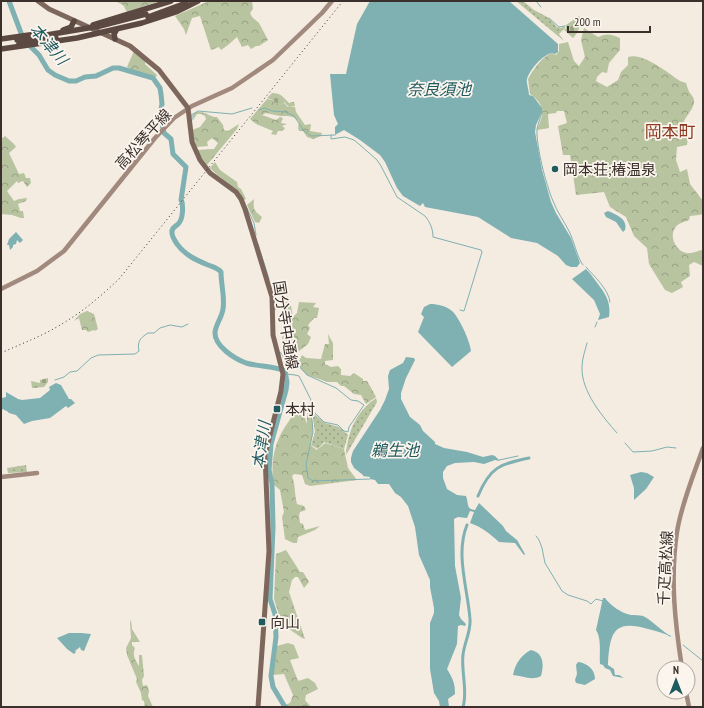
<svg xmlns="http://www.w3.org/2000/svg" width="704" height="708" font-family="'PT Sans Narrow','Noto Sans JP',sans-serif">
<defs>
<pattern id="green-dots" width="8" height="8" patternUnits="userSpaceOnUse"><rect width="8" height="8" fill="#b8c4a0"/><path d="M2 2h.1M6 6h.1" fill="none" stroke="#97a083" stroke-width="1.8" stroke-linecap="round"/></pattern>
<pattern id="forest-crowns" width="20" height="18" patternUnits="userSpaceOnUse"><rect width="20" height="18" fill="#b8c4a0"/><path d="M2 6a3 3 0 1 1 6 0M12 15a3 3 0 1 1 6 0" fill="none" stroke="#97a083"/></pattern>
<pattern id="cemetery-stones" width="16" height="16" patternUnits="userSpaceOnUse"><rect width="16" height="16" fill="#b8c4a0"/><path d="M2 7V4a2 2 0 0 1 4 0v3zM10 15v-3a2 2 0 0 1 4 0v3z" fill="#97a083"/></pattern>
</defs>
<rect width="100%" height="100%" fill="#f4ebe1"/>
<path fill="url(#green-dots)" d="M 516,1 L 523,1 L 534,10 L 549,18 L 557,27 L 561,28 L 565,26 L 565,28 L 559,34 L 564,41 Z
M 376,398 L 377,402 L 346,455 C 348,431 356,412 376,398 Z
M 312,412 L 325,423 L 339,427 L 348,435 L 344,449 L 324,442 L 318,449 L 311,445 L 315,432 Z
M 26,465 L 27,472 L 8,473 L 7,468 Z"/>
<path fill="url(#forest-crowns)" d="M 115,1 L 160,1 L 127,12 L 123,5 Z
M 209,1 L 252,1 L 253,9 L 250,13 L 252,17 L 259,23 L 268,40 L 259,46 L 256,46 L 251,49 L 248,45 L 242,47 L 237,37 L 228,45 L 221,50 L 219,47 L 211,50 L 200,16 L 192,18 L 186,35 L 184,29 L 175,16 Z
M 584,28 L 598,37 C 607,33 611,34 620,38 L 620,50 L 609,63 L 607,73 L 602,72 L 597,77 L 596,81 L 607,87 L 618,80 L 621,72 L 628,65 L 628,57 C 643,52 668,73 680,81 L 686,83 C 687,85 687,87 688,89 C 689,94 695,96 694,103 C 691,116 675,122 688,137 L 687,145 L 677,147 L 676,160 L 680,172 L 687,169 L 690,184 L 703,201 L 703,214 L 699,215 L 690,216 L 689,220 C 684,222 678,223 675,228 C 669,237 676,251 686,253 C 692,254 697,251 702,250 L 703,266 L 694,262 L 689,265 L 690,276 L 681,282 L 683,287 L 672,293 L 665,290 L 649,264 L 647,248 L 634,236 L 626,217 L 610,207 L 604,192 L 576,195 L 570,155 L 563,155 L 558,126 L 567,123 L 564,111 L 557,111 L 556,113 L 548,114 L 549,128 L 537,130 C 541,118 546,112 538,101 C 535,98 534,96 530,94 L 528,79 C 533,70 541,58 551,53 L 556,55 L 559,51 L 559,44 L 568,42 L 574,61 L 579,66 L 585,57 L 581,40 Z
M 134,51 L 146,61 L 145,64 L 157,75 L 156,77 C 146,73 136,73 127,67 Z
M 267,99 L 273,100 L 280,105 L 283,102 L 288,107 L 295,107 L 296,112 L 305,125 L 311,124 L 310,131 L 322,133 L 321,136 L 313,139 L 307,137 L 303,131 L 299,131 L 298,128 L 299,122 C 294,115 288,116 280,116 C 275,115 271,114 266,113 L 262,115 L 276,120 L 280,117 L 283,118 L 281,123 L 287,124 L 282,126 L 285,128 L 282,131 L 278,131 L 276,135 L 271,134 L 273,131 L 256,124 L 250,119 Z
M 196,112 C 207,111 209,117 217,117 L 223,125 L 224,130 L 228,131 L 239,124 L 237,129 L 207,165 L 196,150 L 214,149 L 218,143 L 212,138 L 207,142 L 208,146 L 196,147 L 194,142 L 192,130 L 200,127 L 206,119 L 205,116 L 201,114 L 197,114 L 193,120 L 193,114 Z
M 5,136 L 14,144 L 16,147 L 9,153 L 19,174 L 24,173 L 26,178 L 30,178 L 31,183 L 27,187 L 23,181 L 18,183 L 17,181 L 7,191 L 14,201 L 19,199 L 27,198 L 26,201 L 18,204 L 20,211 L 23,211 L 24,218 L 21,218 L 12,215 L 1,214 L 1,139 Z
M 215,162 L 220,170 L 237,182 L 238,187 L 241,189 L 246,199 L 244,200 C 234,186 222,180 210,168 Z
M 254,199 C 253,209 254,211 262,217 L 259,223 L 255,222 L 247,205 Z
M 287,296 L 290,300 L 293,317 L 297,313 L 299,302 L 316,303 L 313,307 L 319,308 L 317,318 L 314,318 L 308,325 L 310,328 L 307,334 L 311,337 L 308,344 L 298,352 L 293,349 L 286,350 L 284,348 L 282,337 L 287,333 L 292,320 L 284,319 L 283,303 L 286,302 Z
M 87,311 L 94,314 L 98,329 L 95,331 L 94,330 L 88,332 L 86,330 L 82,330 L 79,318 L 74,321 L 80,314 Z
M 328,334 L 333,343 L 333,360 L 325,361 L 325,364 L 331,367 L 338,366 L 341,369 L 341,375 L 350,376 L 354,373 L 363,379 L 363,381 L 367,381 L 370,386 L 376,397 L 366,404 L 361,395 L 354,394 L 344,386 L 341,386 L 337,382 L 328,382 L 307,375 L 297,365 L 302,355 L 306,358 L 321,359 L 325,344 L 329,344 Z
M 302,409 L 307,424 L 307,412 C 316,420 313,435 310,445 L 317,450 L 325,443 L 344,449 L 348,468 L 357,480 L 310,486 L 305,484 L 302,475 L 294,474 L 292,476 C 296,487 294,493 297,504 L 304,506 L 306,510 L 300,512 L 299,516 L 300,523 L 303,524 L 305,530 L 320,526 L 315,530 L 298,537 L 297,543 L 293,543 L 285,539 L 282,517 L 284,512 L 280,490 L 273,484 C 271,460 274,441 289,421 C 293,415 294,412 302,409 Z
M 286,550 L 300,572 L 303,572 L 309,582 L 304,588 L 298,577 L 295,577 L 292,580 L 289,592 L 305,639 L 302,638 L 282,624 L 274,599 L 276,554 Z
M 131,620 L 132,629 L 140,642 L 132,642 L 132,645 L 135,648 C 132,655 135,660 139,666 L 139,655 L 142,655 L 144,676 L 142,680 L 143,686 L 147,685 L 149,691 L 148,696 L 153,707 L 145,707 L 144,701 L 142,700 L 141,693 L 136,682 L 137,679 L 127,655 L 126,648 L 131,638 L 130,622 Z
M 288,643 L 294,645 L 299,658 L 290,660 L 298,681 L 308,678 L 315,683 L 318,689 L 306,695 L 305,700 L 311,707 L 286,707 L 285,705 L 290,703 L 293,695 L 284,674 L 272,675 L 277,646 Z"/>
<path fill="url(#cemetery-stones)" d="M 579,16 L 582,22 L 577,33 L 573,38 L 564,30 L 566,28 L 566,25 Z
M 272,93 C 281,93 283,97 289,103 L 294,102 L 295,106 L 289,107 L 284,102 L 280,105 L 273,100 L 267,98 Z
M 48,378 L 48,382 L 44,387 L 32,388 L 31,381 L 40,383 L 40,380 Z"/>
<path fill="#7fb0b2" d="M 370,1 L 509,1 L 558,44 L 558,52 L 555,54 L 551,53 C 542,56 530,69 527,79 C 526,83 529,90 529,95 L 533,96 L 542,108 L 542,112 L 536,125 L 535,132 L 542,170 L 551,202 L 556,213 L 571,238 L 580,263 L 577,267 L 571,267 L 566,265 L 558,256 L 537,243 L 511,238 L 478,217 L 425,207 L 423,203 L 420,206 L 403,196 L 397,188 L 385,162 L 380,155 L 360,140 L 344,130 L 335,135 L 335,127 L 338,124 L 334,115 L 330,74 L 346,74 L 357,24 Z
M 608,211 C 617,215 628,219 625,230 L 623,232 L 616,222 L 606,217 L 604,213 Z
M 16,232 L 23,240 L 20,243 L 17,240 L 16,244 L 13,245 L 13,247 L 10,250 L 9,245 L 7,245 L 9,239 Z
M 586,269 C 591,274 594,279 598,284 C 606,295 611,302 609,317 L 598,320 L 600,314 L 594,300 L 572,279 Z
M 430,304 C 438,304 446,306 452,311 C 459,317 470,341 471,351 L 452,367 L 418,332 L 424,317 L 421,314 L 424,307 Z
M 406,357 L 414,358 L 415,360 L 406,378 L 401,393 L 401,399 L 410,417 L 420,425 L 423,431 L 435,442 L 435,444 L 444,448 L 467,452 L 483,457 L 492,455 L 495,456 L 500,461 L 495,460 L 484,464 L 474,462 L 455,463 L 447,466 L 443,472 L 443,478 L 447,489 L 457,495 L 466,496 C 469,504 466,509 475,510 L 479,503 L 503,526 L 506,531 L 517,540 L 525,554 L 524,555 L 515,543 L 499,542 C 490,534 482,527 470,523 L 474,512 L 470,511 L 467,518 L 458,517 L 454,519 L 455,566 L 461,598 L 459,615 L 461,619 L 466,624 L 465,626 L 461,625 L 458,626 L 457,644 L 447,669 C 453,679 455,683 455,694 L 448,699 L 449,707 L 440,707 L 439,701 L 434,693 L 430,669 L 430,623 L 434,613 L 434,608 L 430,587 L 430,580 L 419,555 L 415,527 L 408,506 L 401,497 L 395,493 L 389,484 L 378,484 L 375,480 L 370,479 L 370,477 L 363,476 L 363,475 L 354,468 L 351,462 L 351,458 L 353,451 L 380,410 L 385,400 L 389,389 L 388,376 L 390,370 L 403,363 Z
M 56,383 L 61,385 L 69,399 L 71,399 L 75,403 L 68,408 L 66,406 L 50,418 L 32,421 L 24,424 L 16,415 L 9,413 L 7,411 L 4,410 L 4,409 L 1,410 L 2,398 L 6,397 L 6,392 L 18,399 L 22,400 L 40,398 L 50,390 L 49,387 Z
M 641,472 L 647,473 L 654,477 L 646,489 L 634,500 L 634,488 L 630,475 Z
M 603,598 L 605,598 C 611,606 621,613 631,615 C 635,615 639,615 643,616 C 653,621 661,631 671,636 L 671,637 C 664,633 656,631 648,629 C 614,619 610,632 608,663 L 608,665 L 614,669 L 615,675 L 619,675 L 624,678 L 613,676 L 610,670 L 605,668 L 603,665 L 600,664 C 599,652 602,640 596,630 Z
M 69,633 L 81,633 L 91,634 L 84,651 L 81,650 L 80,647 L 75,651 L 76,652 L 74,654 L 67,649 L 57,638 Z
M 531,650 C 544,653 544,665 541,676 C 532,681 523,676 513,675 C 515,664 521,655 531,650 Z
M 578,662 C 587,663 595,669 595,679 L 585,685 L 576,683 L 575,680 L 577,674 L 576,665 Z"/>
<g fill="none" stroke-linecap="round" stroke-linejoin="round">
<path stroke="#7fb0b2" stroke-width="1" d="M 536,1 L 541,7
M 549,18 L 559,27 L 565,26
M 259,110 L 265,108 L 272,111 L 286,112 L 294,116 L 304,131 L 311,136 L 335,135
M 542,112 L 542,111 C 541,117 538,123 537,129 C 536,146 546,185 553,201 C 557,212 564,221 569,231 C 574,241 577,257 583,265
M 193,114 L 198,111 L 232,114 L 252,108
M 160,115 L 166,115
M 192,120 L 192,114
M 331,135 L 331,139 L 345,137 L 354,140 L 360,145 L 377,160 L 381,166 L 397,197 L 425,216 C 430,222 433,229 433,237 L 481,250 L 482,252 L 464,311 L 460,310
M 247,208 L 254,223 L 256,235
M 258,244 L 269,279
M 586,267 C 594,276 609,290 610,302
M 274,299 L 275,310
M 595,327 L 597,322
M 587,343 C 585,351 582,359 582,367 C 581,391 602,416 617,433
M 280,352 L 285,359 L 300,367 L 307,375 L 336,388 L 351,400 L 358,401 L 364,405 L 349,427 L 348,432 L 344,431 L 338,425 L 324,422 L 314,412 L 309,410
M 286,374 L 295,375 L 299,376 L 311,400 L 309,410 L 312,420 L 313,432 L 306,464 L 308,478 L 313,481 L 370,479
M 55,380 L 64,377 L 70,372 L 77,371 L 91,358 L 98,355 L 135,354 L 139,351 C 137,342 140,338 148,333 L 154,333 L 160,328 L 170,325 L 182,327 L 188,324
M 625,443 L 633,452 L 652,451 L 667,447 L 676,448
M 499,460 L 518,456
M 536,536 L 539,540 L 542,548 L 545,563 L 562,591 L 568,595 L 587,601 L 591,604 L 596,599 L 603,601
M 683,645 L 703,661"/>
<path stroke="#7fb0b2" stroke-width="3" d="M 478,496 C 490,467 500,464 529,458
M 463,707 C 468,691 461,672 463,655 C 464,643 471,632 470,619 C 468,590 455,554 467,525"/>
<path stroke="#7fb0b2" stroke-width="5" d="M 9,1 L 21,33 L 29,45 L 39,55 L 48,70 L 55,75 L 69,81 L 76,81 L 85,77 L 96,76 L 113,68 L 119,68 L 153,78 L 160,88 L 161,94 L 162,104 L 160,115 L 164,133 L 171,139 L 173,154 L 186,167 L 181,200 L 182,202 C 183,208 183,218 179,223 C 176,227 171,227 172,233 C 172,236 175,241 177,244 C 185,255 196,260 208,265 C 213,267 218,268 221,272 C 221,285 225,297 223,309 C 222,317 216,324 215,332 C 214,346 235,359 246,363 C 259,367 272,365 285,371 L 287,382 L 286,390 L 271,444 L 269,470 L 272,484 L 273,527 L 270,599 L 275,614 L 276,637 L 271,676 L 273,687 L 285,707"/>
<path stroke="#a18a7d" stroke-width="4.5" d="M 1,289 L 37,271 L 64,251 L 155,138 L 174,118 L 192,106 L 232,88 L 273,60 L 322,13 L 332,1
M 1,477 L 37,473
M 682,668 C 675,623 670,578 677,532 C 681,505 694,474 703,448
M 686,692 L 689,707"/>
<path stroke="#7d675c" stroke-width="5" d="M 38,1 L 49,9 L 130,46 L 159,70 L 188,108 L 192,142 L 200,160 L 210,173 L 236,192 L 241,199 L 245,209 L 272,297 L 273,335 L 283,374 L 281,391 L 265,455 L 269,551 L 258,707"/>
<path stroke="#5c4a42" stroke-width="5.5" d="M 148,17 L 186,3
M 93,25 L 171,1
M 63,30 L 71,27 L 74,21
M 1,39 L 36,34
M 115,39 L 114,34 L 117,29
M 1,49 L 77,38 L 142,23 L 176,12 L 198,1"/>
<path stroke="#3b302b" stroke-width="1" stroke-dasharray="1 3" stroke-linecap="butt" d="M 1,353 C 23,343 45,335 65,322 C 85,310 102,295 119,279 L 343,1"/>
<path stroke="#5c4a42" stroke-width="5.5" d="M 17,40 L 100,26 L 146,14
M 19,44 L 56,38"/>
</g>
<g fill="#1f5a5e" stroke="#fbf5ee" stroke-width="1.5">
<circle cx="555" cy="169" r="4"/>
<rect x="273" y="405" width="8" height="8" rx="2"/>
<rect x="258" y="618" width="8" height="8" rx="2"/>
</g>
<g text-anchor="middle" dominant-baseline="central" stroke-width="3.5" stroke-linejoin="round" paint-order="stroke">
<g font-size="15" fill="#3b302b" stroke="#fbf5ee">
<text transform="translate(143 139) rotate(-48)">高松琴平線</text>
<text transform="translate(286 325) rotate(81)">国分寺中通線</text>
<text transform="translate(665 568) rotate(-87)">千疋高松線</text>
</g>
<g font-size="15" fill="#3b302b" stroke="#fbf5ee" text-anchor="start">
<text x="563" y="169">岡本荘;椿温泉</text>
<text x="285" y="409">本村</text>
<text x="270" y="622">向山</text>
</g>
<g font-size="16" font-style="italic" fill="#1f5a5e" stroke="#fbf5ee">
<text transform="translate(49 44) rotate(49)">本津川</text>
<text x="439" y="89">奈良須池</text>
<text transform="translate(261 445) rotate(-82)">本津川</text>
<text x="395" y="450">鵜生池</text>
</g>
<g font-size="17" fill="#8c3b22" stroke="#fbf5ee">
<text x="670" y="132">岡本町</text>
</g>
</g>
<rect width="704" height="708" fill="none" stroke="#3b302b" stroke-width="4"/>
<g transform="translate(676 680)"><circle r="19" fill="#fbf5ee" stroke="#aea6a0"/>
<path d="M0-3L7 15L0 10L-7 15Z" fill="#1f5a5e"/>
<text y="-6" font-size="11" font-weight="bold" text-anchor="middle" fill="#3b302b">N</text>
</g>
<path d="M568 26v6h82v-6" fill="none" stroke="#3b302b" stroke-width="2"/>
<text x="574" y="26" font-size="12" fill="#3b302b" stroke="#fbf5ee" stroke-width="3" paint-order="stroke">200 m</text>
</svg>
